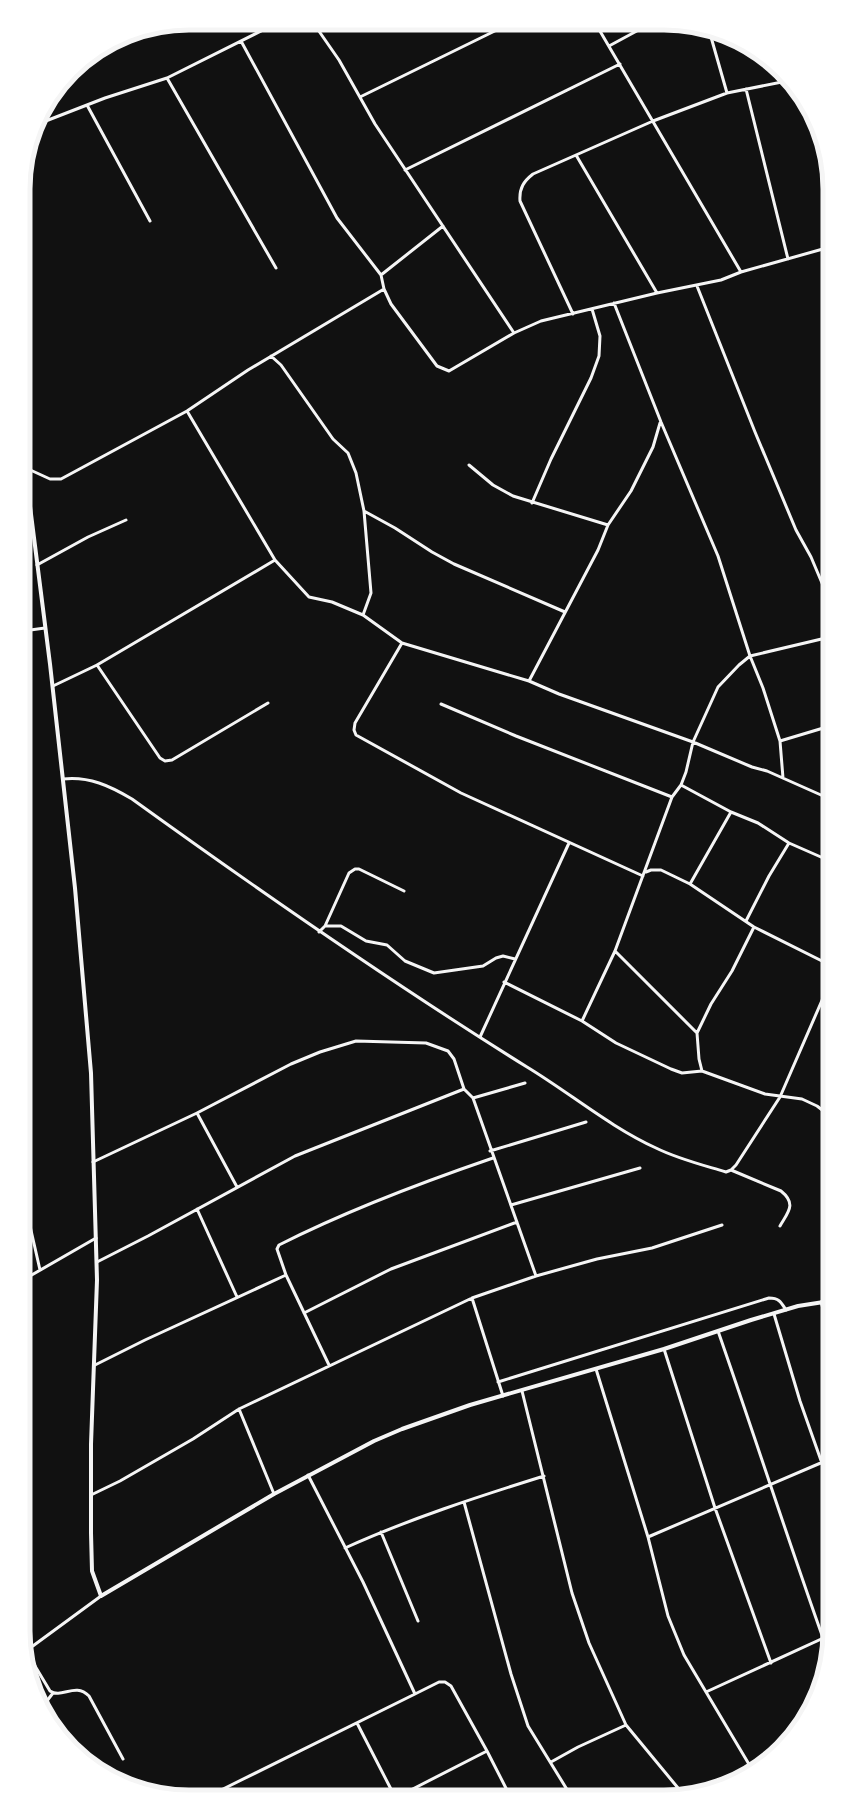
<svg xmlns="http://www.w3.org/2000/svg" width="853" height="1820" font-family="Commissioner,sans-serif">
<rect width="100%" height="100%" fill="#111"/>
<g fill="none" stroke-linecap="round" stroke-linejoin="round">
<path stroke="#f5f5f5" stroke-width="3" d="M 314,24 L 339,60 L 375,124 L 514,333
M 597,26 L 741,272
M 709,30 L 727,93
M 241,41 L 337,218 L 381,275 L 384,289 L 391,304 L 437,366 L 449,371 L 514,333 L 541,321 L 657,293 L 721,280 L 741,272 L 830,247
M 609,46 L 646,26
M 167,78 L 276,268
M 746,89 L 788,259
M 360,97 L 507,25
M 87,105 L 150,221
M 38,124 L 105,98 L 167,78 L 275,24
M 576,155 L 657,293
M 405,170 L 620,64
M 381,275 L 443,226
M 697,286 L 755,432 L 796,530 L 811,557 L 830,602
M 614,303 L 661,422 L 718,556 L 750,656 L 763,688 L 780,741 L 783,778
M 573,314 L 520,201 C 519,188 524,181 533,174 L 653,121 L 727,93 L 787,81
M 271,356 L 281,365 L 333,439 L 348,453 L 356,473 L 364,511 L 371,593 L 363,615
M 187,411 L 275,560 L 309,597 L 332,602 L 363,615 L 402,643 L 529,681 L 559,694 L 693,742 L 752,767 L 767,771 L 830,799
M 469,465 L 493,485 L 513,496 L 608,525
M 26,468 L 50,479 L 61,479 L 187,411 L 248,370 L 384,289
M 532,503 L 551,459 L 591,378 L 599,356 L 600,336 L 592,309
M 364,511 L 395,528 L 432,552 L 454,564 L 565,612
M 37,565 L 88,537 L 126,520
M 23,631 L 45,628
M 402,643 L 355,723 L 354,730 L 356,735 L 461,793 L 643,876
M 97,665 L 160,758 L 165,761 L 172,760 L 268,703
M 529,681 L 598,550 L 608,525 L 631,491 L 653,447 L 660,423
M 53,686 L 97,665 L 275,560
M 441,704 L 516,736 L 672,797
M 780,741 L 830,726
M 63,779 C 89,776 110,786 132,799 C 261,892 392,983 527,1067 C 570,1093 610,1127 656,1148 C 678,1159 703,1165 726,1172 L 731,1170 L 736,1165 L 780,1097 L 830,982
M 681,785 L 731,812 L 758,823 L 789,843 L 830,861
M 646,872 L 651,870 L 661,870 L 690,884 L 754,927 L 830,965
M 690,884 L 731,812
M 746,921 L 769,876 L 789,843
M 325,926 L 341,926 L 366,941 L 387,945 L 405,961 L 434,973 L 483,966 L 496,958 L 503,956 L 515,959
M 319,932 L 325,926 L 349,873 L 355,869 L 359,869 L 404,891
M 615,951 L 697,1033
M 504,982 L 582,1021 L 616,1043 L 671,1069 L 682,1073 L 702,1071 L 765,1094 L 802,1099 L 817,1106 L 830,1116
M 582,1021 L 615,951 L 672,797 L 681,785 L 686,772 L 693,742 L 718,687 L 739,665 L 750,656 L 830,637
M 480,1037 L 569,843
M 702,1071 L 699,1059 L 697,1033 L 711,1004 L 732,971 L 754,927
M 473,1098 L 525,1083
M 197,1113 L 237,1187
M 490,1151 L 586,1122
M 93,1162 L 197,1113 L 291,1064 L 320,1052 L 356,1041 L 426,1043 L 448,1051 L 454,1059 L 464,1089
M 731,1170 L 781,1191 C 797,1204 788,1212 780,1226
M 23,1195 L 40,1270
M 511,1205 L 640,1168
M 197,1209 L 237,1297
M 23,1233 L 31,1231
M 97,1262 L 148,1236 L 295,1156 L 464,1089 L 473,1098 L 536,1276
M 286,1275 L 329,1365
M 23,1280 L 96,1238
M 472,1298 L 503,1396
M 821,1302 L 830,1331
M 304,1313 L 391,1269 L 517,1222
M 774,1314 L 800,1401 L 830,1486
M 718,1331 C 754,1434 787,1537 823,1638
M 664,1349 L 715,1508 L 771,1663
M 95,1365 L 145,1340 L 286,1275 L 277,1249 L 279,1245 C 348,1210 420,1183 493,1158
M 596,1369 L 648,1537 L 668,1616 L 684,1655 L 753,1771
M 498,1382 L 769,1298 C 779,1298 781,1302 786,1310
M 522,1391 L 572,1593 L 589,1643 L 626,1725 L 683,1794
M 239,1409 L 274,1494
M 308,1475 L 363,1582 L 415,1694
M 91,1495 L 120,1481 L 193,1439 L 239,1409 L 472,1298 L 536,1276 L 597,1259 L 652,1248 L 722,1225
M 464,1502 L 511,1674 L 528,1726 L 571,1796
M 381,1532 L 418,1621
M 648,1537 L 830,1459
M 345,1548 C 409,1519 477,1497 544,1476
M 26,1651 L 50,1691 C 62,1699 75,1682 89,1696 L 123,1759
M 26,1651 L 101,1596
M 706,1692 L 830,1635
M 43,1706 L 53,1693
M 357,1723 L 394,1795
M 551,1762 L 578,1747 L 626,1725
M 213,1794 L 415,1694 L 439,1682 L 445,1682 L 451,1686 L 487,1751 L 510,1796
M 401,1795 L 487,1751"/>
<path stroke="#f5f5f5" stroke-width="4" d="M 23,451 L 50,664 L 75,888 L 91,1073 L 97,1280 L 91,1444 L 91,1533 L 92,1571 L 101,1596 L 274,1494 L 374,1441 L 402,1429 L 470,1405 L 664,1349 L 751,1320 L 798,1306 L 830,1301"/>
</g>
<path d="M0 0H853V1820H0ZM189 30H664A159 159 0 0 1 823 189V1631A159 159 0 0 1 664 1790H189A159 159 0 0 1 30 1631V189A159 159 0 0 1 189 30Z" fill="#fff" fill-rule="evenodd"/>
<path fill="none" stroke="#f5f5f5" stroke-width="5" d="M189 30H664A159 159 0 0 1 823 189V1631A159 159 0 0 1 664 1790H189A159 159 0 0 1 30 1631V189A159 159 0 0 1 189 30Z"/>
</svg>
